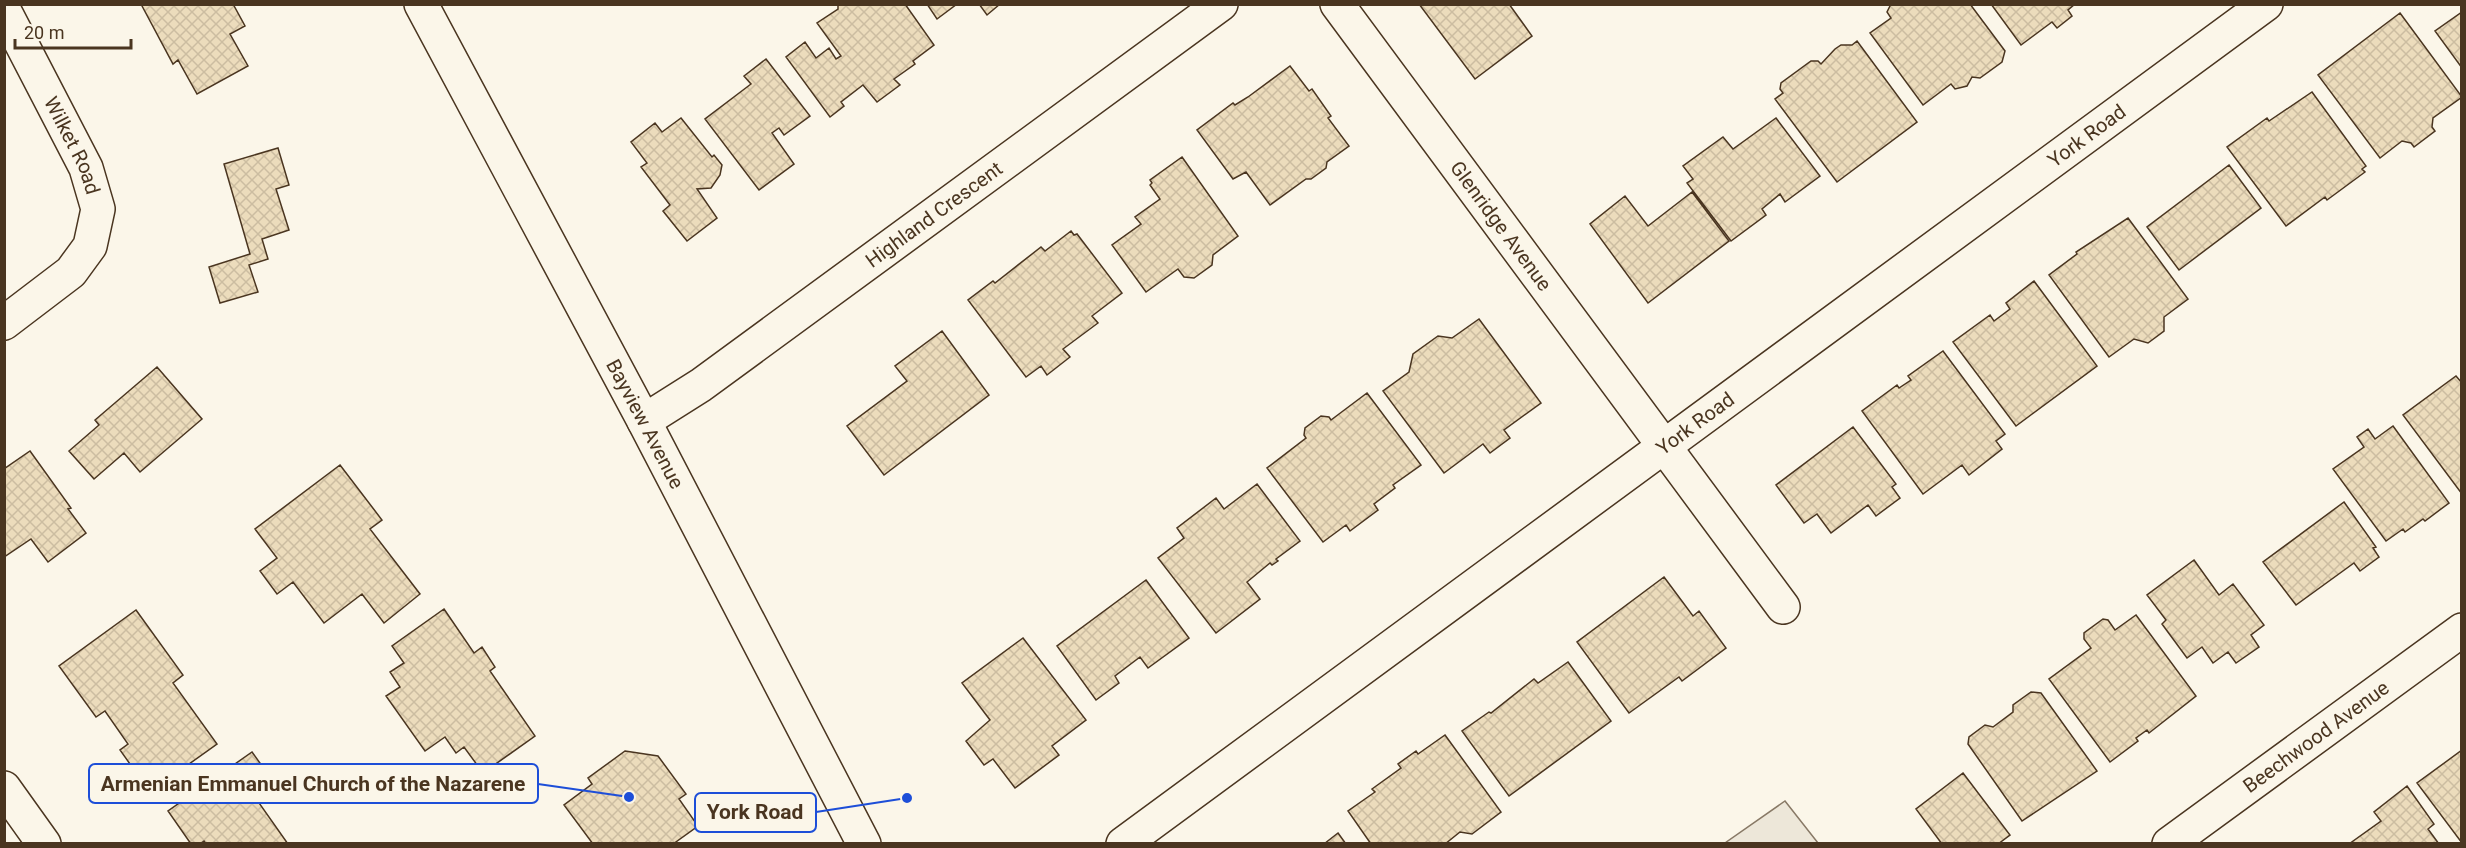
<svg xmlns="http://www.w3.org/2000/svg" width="2466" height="848" font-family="Roboto,sans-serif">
<defs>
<pattern id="building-cross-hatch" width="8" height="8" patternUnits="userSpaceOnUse" patternTransform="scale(1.5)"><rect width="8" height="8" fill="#ecdcbc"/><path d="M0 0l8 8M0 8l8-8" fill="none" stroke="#ccbda1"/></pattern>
</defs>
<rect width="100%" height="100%" fill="#fbf6e9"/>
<path fill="#ede7d9" stroke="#887966" stroke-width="1.5" d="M 1785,801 L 1818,843 L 1725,843 Z"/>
<path fill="url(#building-cross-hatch)" stroke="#4a3520" stroke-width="1.5" d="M 141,4 L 233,4 L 245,26 L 230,34 L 248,66 L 197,94 L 178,60 L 173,64 Z
M 838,4 L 905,4 L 934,45 L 913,61 L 915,64 L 894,79 L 900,85 L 877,102 L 863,85 L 841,102 L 844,106 L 830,117 L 786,57 L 805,42 L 816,58 L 829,48 L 836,59 L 841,56 L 817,23 L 838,9 Z
M 927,4 L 957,4 L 937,19 Z
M 979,4 L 1000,4 L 987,15 Z
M 1419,4 L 1509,4 L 1532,36 L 1475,79 Z
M 1891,4 L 1970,4 L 2005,51 L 2002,62 L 1980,78 L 1972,77 L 1967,86 L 1955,89 L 1951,84 L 1923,105 L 1870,33 L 1891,18 L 1887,12 Z
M 1991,4 L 2075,4 L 2068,10 L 2072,16 L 2057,28 L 2052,22 L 2021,45 Z
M 2462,12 L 2462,68 L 2435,31 Z
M 2400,13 L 2462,97 L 2433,118 L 2432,127 L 2435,131 L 2414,147 L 2411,143 L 2402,141 L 2380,158 L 2318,75 Z
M 1857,41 L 1917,122 L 1837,182 L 1775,99 L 1783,93 L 1780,89 L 1781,83 L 1811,61 L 1818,61 L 1821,64 L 1835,49 L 1841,45 L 1852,45 Z
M 766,59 L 810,116 L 784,135 L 779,128 L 772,133 L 794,164 L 759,190 L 705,119 L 751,84 L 744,76 Z
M 1290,66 L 1309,91 L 1312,89 L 1331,116 L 1328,118 L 1349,146 L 1327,162 L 1326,168 L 1311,179 L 1306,179 L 1270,205 L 1246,172 L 1233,179 L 1197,130 L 1233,103 L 1235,105 L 1248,97 Z
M 2312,92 L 2366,166 L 2362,169 L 2365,172 L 2327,200 L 2325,197 L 2286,226 L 2227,147 L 2267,118 L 2269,121 Z
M 681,118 L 712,157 L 714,155 L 722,165 L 720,175 L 711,188 L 697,189 L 717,218 L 687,241 L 663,211 L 670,205 L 641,167 L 647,163 L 631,142 L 655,123 L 662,132 Z
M 1776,118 L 1820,176 L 1785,202 L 1780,194 L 1762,209 L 1766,215 L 1731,241 L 1687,183 L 1693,179 L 1683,166 L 1723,137 L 1733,149 Z
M 278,148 L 289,185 L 276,189 L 289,230 L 262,239 L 268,259 L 249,265 L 258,292 L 220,303 L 209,267 L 250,254 L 224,164 Z
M 1182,157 L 1238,236 L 1213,255 L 1212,265 L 1194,278 L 1184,277 L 1178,269 L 1146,292 L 1112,245 L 1141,224 L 1135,217 L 1160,199 L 1150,185 L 1152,183 L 1150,180 Z
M 2229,165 L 2261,208 L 2179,270 L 2147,227 Z
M 1692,192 L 1729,241 L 1648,303 L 1590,224 L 1625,196 L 1648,226 Z
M 2128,218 L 2188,299 L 2164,317 L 2164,331 L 2148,343 L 2134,339 L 2109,357 L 2049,275 L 2077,254 L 2076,252 Z
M 1071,231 L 1074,235 L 1077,234 L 1122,293 L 1092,316 L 1098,323 L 1063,349 L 1070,357 L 1047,375 L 1041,366 L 1026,377 L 968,300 L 993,281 L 995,283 L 1041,247 L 1045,251 Z
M 2034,281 L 2097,366 L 2016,426 L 1953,342 L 1990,315 L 1994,321 L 2010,309 L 2006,303 Z
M 1479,319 L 1541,403 L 1504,430 L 1510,438 L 1490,453 L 1483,444 L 1444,473 L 1383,391 L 1409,372 L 1413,354 L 1438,336 L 1452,338 Z
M 942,331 L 989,395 L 884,475 L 847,426 L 907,381 L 895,366 Z
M 1943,351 L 2005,434 L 1996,441 L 2002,449 L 1969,475 L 1962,465 L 1923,494 L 1862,411 L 1897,385 L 1899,388 L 1911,380 L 1908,376 Z
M 157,367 L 202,419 L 140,472 L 124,453 L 94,479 L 69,451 L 99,425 L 95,420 Z
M 2456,376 L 2462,383 L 2462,494 L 2403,415 Z
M 1367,393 L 1421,465 L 1393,485 L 1395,488 L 1374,504 L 1378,510 L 1350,531 L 1346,525 L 1323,542 L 1267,468 L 1306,438 L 1304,435 L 1305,428 L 1321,416 L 1329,417 L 1331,420 Z
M 2393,426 L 2449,503 L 2425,521 L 2423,519 L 2405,532 L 2403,529 L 2386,541 L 2333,469 L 2364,447 L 2357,437 L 2368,429 L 2375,439 Z
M 1853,427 L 1896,484 L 1892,487 L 1900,498 L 1876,516 L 1868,505 L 1831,533 L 1817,514 L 1804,523 L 1776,485 Z
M 30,451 L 71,508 L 68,509 L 86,533 L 48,562 L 31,539 L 4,557 L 4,469 Z
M 340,465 L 382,520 L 370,529 L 420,594 L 384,623 L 362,594 L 324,623 L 293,582 L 277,594 L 260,571 L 277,558 L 255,529 Z
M 1257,484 L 1300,541 L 1276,559 L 1278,561 L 1272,565 L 1270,563 L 1247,582 L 1260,599 L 1216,633 L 1158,558 L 1184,538 L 1177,528 L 1216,498 L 1224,509 Z
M 2344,502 L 2376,547 L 2373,548 L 2379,557 L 2360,571 L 2354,563 L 2296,605 L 2263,562 Z
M 2194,560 L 2219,595 L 2233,584 L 2264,625 L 2251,635 L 2259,647 L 2236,663 L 2228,652 L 2213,663 L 2202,647 L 2187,658 L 2162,624 L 2166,620 L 2147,595 Z
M 1664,577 L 1693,616 L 1699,611 L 1726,648 L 1682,681 L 1679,677 L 1629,713 L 1577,642 Z
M 1146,580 L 1189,638 L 1148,668 L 1140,657 L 1115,676 L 1119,683 L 1096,700 L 1057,646 Z
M 444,609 L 474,653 L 482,647 L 495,667 L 490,671 L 535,736 L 483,773 L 464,747 L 456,753 L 445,737 L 425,751 L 386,696 L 400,687 L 390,672 L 404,663 L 392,646 Z
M 136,610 L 183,675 L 173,683 L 217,744 L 150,792 L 120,750 L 128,744 L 105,711 L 96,717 L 59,666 Z
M 2136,615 L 2196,696 L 2149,733 L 2147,730 L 2136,738 L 2138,741 L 2110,762 L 2049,679 L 2091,648 L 2084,639 L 2084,633 L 2103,619 L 2108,620 L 2115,630 Z
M 1023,638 L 1086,720 L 1052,746 L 1059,755 L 1015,788 L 993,759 L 984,765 L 966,741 L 990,720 L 962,683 Z
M 1568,662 L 1611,721 L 1509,796 L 1462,731 L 1489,712 L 1491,713 L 1534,679 L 1538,683 Z
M 2031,692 L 2041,693 L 2097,771 L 2022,821 L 1968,744 L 1969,737 L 1985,725 L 1993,727 L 2013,712 L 2013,705 Z
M 1445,735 L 1501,812 L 1472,834 L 1460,832 L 1445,844 L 1371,844 L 1348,811 L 1375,792 L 1372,789 L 1401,768 L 1398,764 L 1416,751 L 1418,754 Z
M 2462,750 L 2462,843 L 2417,783 Z
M 625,751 L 658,756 L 686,794 L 679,799 L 698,826 L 673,844 L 593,844 L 564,805 L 592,784 L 588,778 Z
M 252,752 L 270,777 L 250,790 L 288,844 L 206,844 L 204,841 L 200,844 L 191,844 L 168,811 Z
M 1963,773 L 2010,835 L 1998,844 L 1942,844 L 1916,809 Z
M 2407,786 L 2434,824 L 2428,829 L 2439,844 L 2349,844 L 2381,821 L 2374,812 Z
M 1338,833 L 1346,844 L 1324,844 Z"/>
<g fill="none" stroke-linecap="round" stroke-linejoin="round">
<defs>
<g id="minor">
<path id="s1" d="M 1337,4 L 1783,607"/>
<path id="s2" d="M 4,10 L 86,168 L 98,209 L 90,246 L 71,272 L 4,323"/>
<path id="s3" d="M 644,421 L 701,385 L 1221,4"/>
<path d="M 4,788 L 44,844"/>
<path id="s4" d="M 1123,844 L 2266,4"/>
<path id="s5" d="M 2169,844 L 2462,630"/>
</g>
<g id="major">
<path id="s6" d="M 421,4 L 644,421 L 864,844"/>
</g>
</defs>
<use href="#minor" stroke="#4a3520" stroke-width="36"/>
<use href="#major" stroke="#4a3520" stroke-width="36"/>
<use href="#minor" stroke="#fbf6e9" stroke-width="33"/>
<use href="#major" stroke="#fbf6e9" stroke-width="33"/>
</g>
<g text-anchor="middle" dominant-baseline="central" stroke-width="4.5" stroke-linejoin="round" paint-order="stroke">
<g font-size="20" fill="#4a3520" stroke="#fbf6e9">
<text stroke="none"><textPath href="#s4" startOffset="1196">York Road</textPath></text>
<text stroke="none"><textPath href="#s2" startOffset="152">Wilket Road</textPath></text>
<text stroke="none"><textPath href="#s3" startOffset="356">Highland Crescent</textPath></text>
<text stroke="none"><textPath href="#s1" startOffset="276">Glenridge Avenue</textPath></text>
<text stroke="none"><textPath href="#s6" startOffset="476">Bayview Avenue</textPath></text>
<text stroke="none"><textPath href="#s4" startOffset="710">York Road</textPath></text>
<text stroke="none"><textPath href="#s5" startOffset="182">Beechwood Avenue</textPath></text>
</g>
</g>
<path fill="none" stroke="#1d4ed8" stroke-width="2" d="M629 797L538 784M907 798L816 812"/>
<g fill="#1d4ed8" stroke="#fbf6e9" stroke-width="2">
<circle cx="629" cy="797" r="6"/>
<circle cx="907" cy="798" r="6"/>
</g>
<g fill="#fbf6e9" stroke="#1d4ed8" stroke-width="2">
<rect x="89" y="764" width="449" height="39" rx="6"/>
<rect x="695" y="793" width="121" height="39" rx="6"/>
</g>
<g font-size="21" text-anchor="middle" font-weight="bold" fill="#4a3520">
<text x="313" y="791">Armenian Emmanuel Church of the Nazarene</text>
<text x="755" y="819">York Road</text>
</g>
<rect width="2466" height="848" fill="none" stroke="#4a3520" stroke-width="12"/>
<path d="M15 39v9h116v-9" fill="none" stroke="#4a3520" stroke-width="3"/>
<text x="24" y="39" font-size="18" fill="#4a3520" stroke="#fbf6e9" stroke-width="4.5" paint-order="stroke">20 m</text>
</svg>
